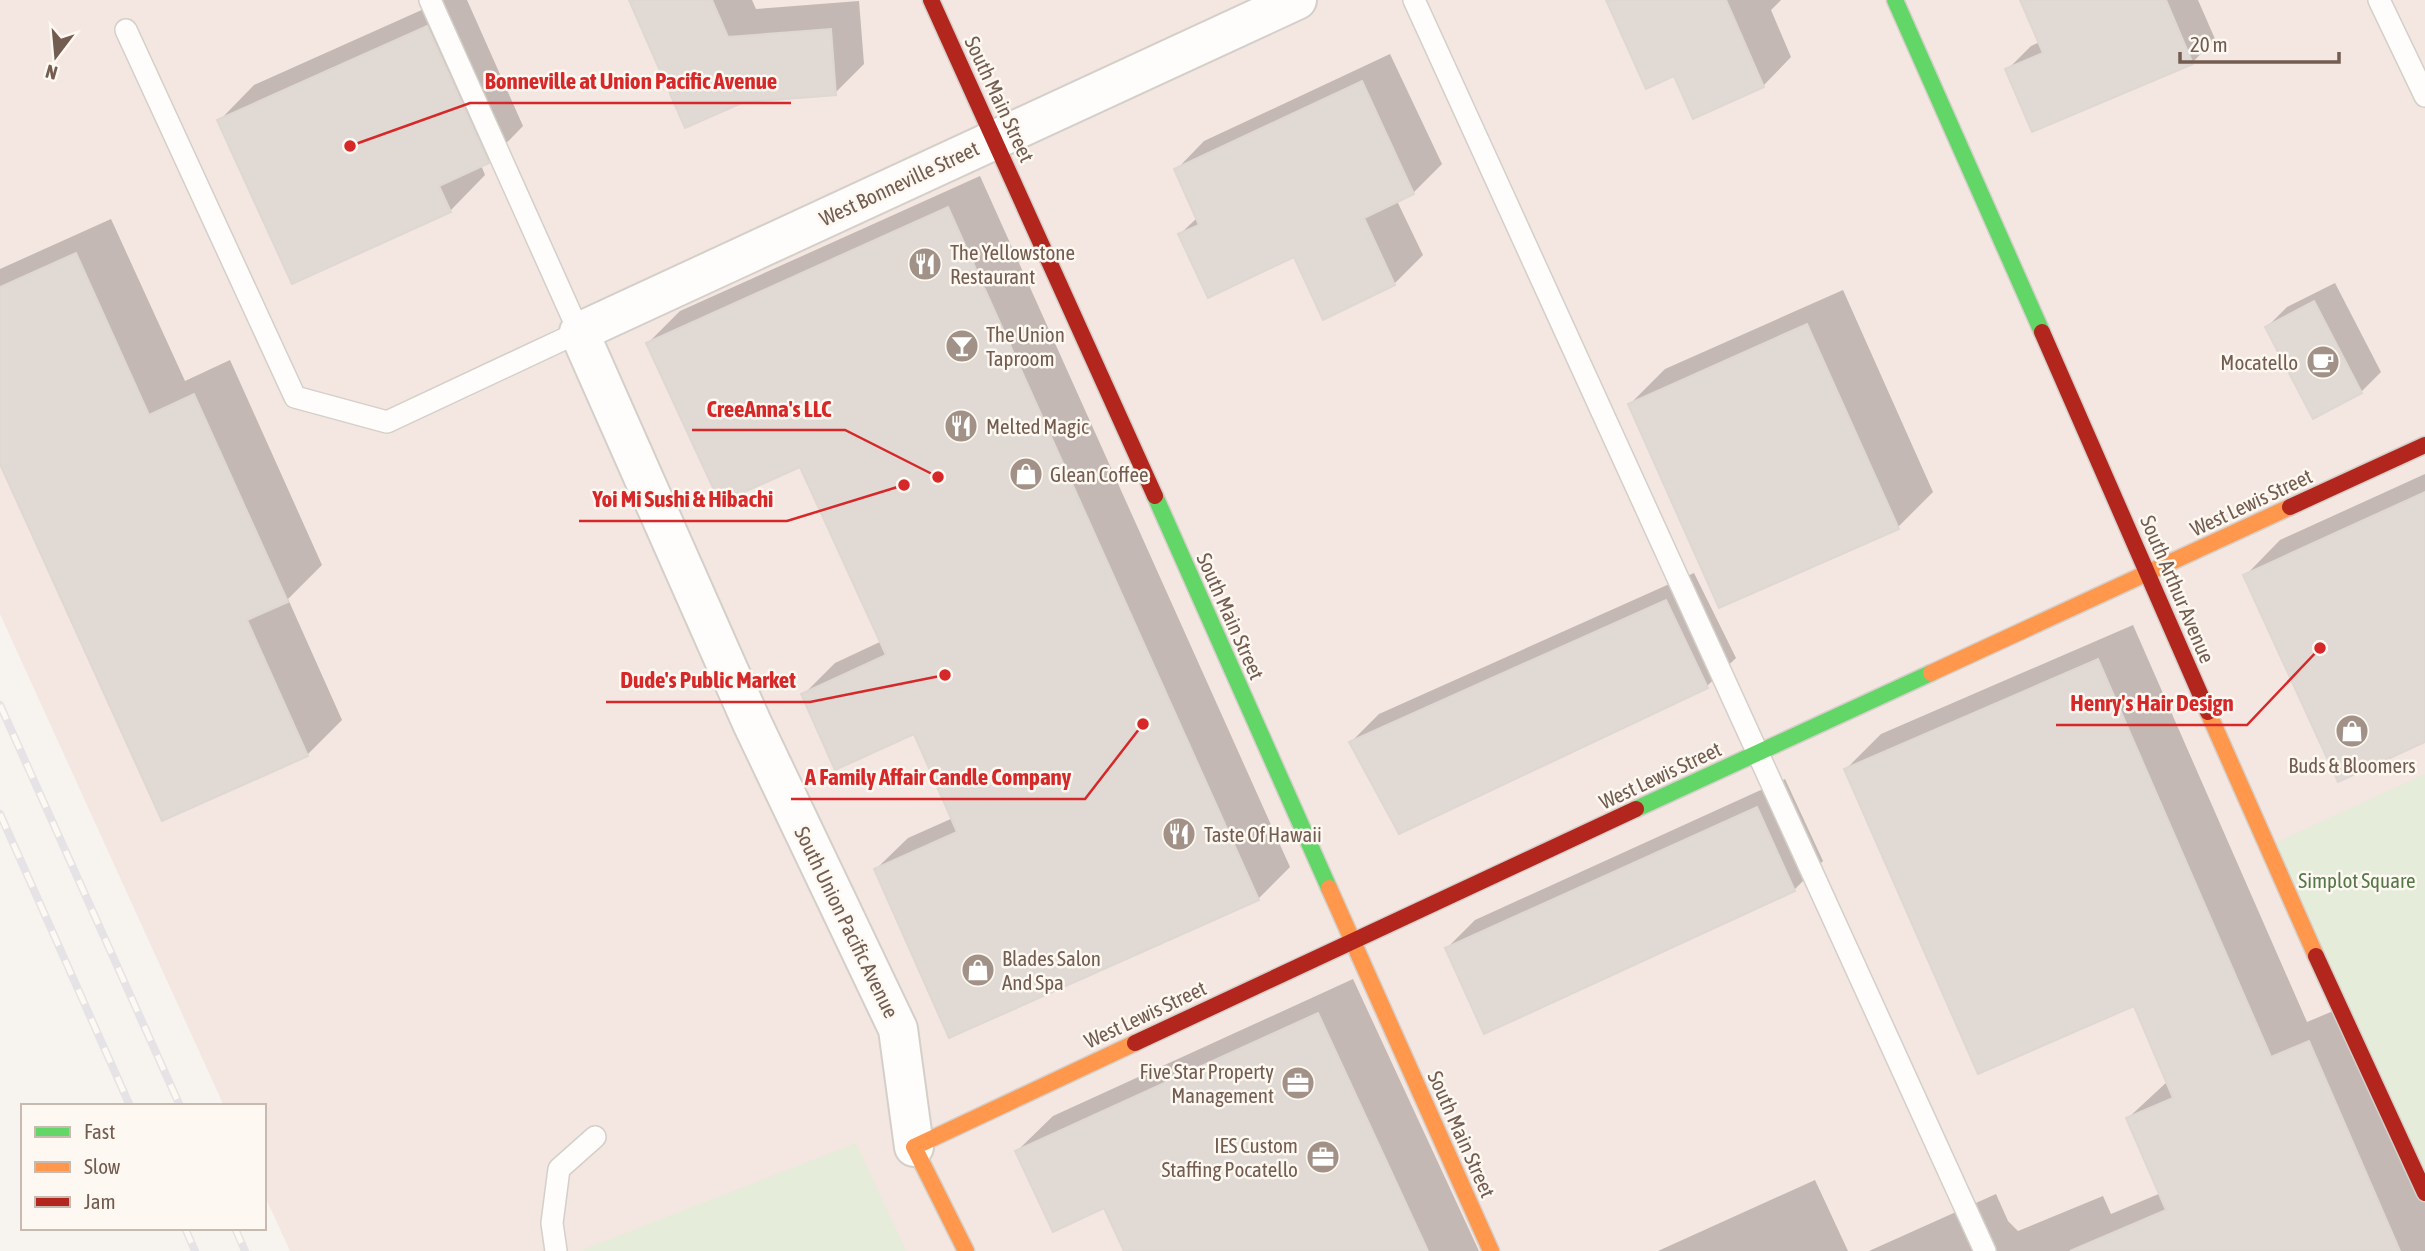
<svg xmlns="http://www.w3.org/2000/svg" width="2425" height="1251" font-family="'Asap Condensed',sans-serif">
<rect width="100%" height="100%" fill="#f7f3ee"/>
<path fill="#f4e6e0" d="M 0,0 L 2425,0 L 2425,1251 L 290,1251 L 264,1194 L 264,1106 L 224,1106 L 0,614 Z"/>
<path fill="#e5ecda" d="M 2425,774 L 2425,1193 L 2266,847 Z
M 856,1143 L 906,1251 L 580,1251 Z"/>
<path fill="#0003" d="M 444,0 L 467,0 L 523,126 L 488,162 L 481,165 L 485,175 L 450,211 L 219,121 L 254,85 Z
M 631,0 L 752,0 L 756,9 L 859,1 L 864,64 L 835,93 Z
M 1608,0 L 1781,0 L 1771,10 L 1791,57 L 1763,86 L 1675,74 Z
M 2022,0 L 2198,0 L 2215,39 L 2192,63 L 2007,70 L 2031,46 L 2040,42 Z
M 1390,54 L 1442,164 L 1413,193 L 1397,201 L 1423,255 L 1394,284 L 1294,255 L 1180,234 L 1198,217 L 1176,170 L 1204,141 Z
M 980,176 L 1290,867 L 1258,899 L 876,869 L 908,838 L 953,818 L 915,732 L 803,695 L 835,663 L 882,641 L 800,465 L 648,343 L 680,311 Z
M 111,219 L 185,381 L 230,360 L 322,565 L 288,599 L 342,720 L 307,755 L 0,460 L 0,269 Z
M 2335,283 L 2381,372 L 2361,392 L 2267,327 L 2287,307 Z
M 1843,290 L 1933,492 L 1898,527 L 1630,404 L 1665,369 Z
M 2425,474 L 2425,740 L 2245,576 L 2280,540 Z
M 1694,573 L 1736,658 L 1707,686 L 1351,742 L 1379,714 Z
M 2133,625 L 2307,1022 L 2345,1006 L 2425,1193 L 2425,1251 L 1869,1251 L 1996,1194 L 2008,1221 L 2018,1231 L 2103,1196 L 2111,1214 L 2161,1193 L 2128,1118 L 2168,1081 L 2135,1004 L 1846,769 L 1881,734 Z
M 1785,779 L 1823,861 L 1794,890 L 1447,948 L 1475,920 Z
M 1353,979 L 1479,1251 L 1126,1251 L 1105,1206 L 1017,1151 L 1053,1116 Z
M 1815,1180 L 1848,1251 L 1658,1251 Z"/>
<path fill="#e0d9d4" stroke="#dfd7d1" stroke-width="2" d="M 629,0 L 712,0 L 728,37 L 831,29 L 836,95 L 744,102 L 685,128 Z
M 1606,0 L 1726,0 L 1764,87 L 1693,119 L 1674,76 L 1646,89 Z
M 2020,0 L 2166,0 L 2193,64 L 2032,132 L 2005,69 L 2043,53 Z
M 427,26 L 489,163 L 439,186 L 451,212 L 292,284 L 217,120 Z
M 1362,81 L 1414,194 L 1364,218 L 1395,285 L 1323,320 L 1294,257 L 1208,298 L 1178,234 L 1199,225 L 1174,169 Z
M 948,207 L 1259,900 L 949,1038 L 874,869 L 957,832 L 914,734 L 835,770 L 801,694 L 886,655 L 800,467 L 720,503 L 646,343 Z
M 76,253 L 149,415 L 194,394 L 288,602 L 247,620 L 308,756 L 162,821 L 0,464 L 0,287 Z
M 2314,301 L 2362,393 L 2313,419 L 2265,327 Z
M 1807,324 L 1899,529 L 1719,608 L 1628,404 Z
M 2425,492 L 2425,742 L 2338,782 L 2243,575 Z
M 1666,600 L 1708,688 L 1399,834 L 1349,742 Z
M 2098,659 L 2271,1057 L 2309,1041 L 2400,1251 L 2070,1251 L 2166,1210 L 2126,1118 L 2173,1098 L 2134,1006 L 1978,1074 L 1844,769 Z
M 1757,807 L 1795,891 L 1484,1034 L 1445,948 Z
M 1318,1013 L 1428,1251 L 1124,1251 L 1104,1208 L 1053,1232 L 1015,1151 Z"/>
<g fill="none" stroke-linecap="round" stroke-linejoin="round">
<defs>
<path id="lane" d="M 1414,0 L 1985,1251
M 2379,0 L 2425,96
M 126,30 L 295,397 L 387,422 L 579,332 L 430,0
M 556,1251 L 552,1223 L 559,1169 L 595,1137"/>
<path id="street" d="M 914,1147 L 898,1029 L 752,723 L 579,332 L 1297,0"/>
<path id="fast" d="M 1895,0 L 2042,332
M 1155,496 L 1329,888
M 1636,809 L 1931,673"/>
<path id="slow" d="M 1931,673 L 2290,507
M 2208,712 L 2316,956
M 1329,888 L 1491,1251
M 966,1251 L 914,1147 L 1135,1043"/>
<path id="jam" d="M 931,0 L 1155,496
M 2042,332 L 2208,712
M 2290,507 L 2425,445
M 2316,956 L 2425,1193
M 1135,1043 L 1636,809"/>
</defs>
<use href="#lane" stroke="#d4cfc9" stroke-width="24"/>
<use href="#street" stroke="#d4cfc9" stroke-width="42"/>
<use href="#fast" stroke="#d5cfc9" stroke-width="19"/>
<use href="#slow" stroke="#d5cfc9" stroke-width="19"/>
<use href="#jam" stroke="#d5cfc9" stroke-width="19"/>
<use href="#lane" stroke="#fefdfc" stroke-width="21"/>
<use href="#street" stroke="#fefdfc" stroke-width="38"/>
<use href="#fast" stroke="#63d668" stroke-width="16"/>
<use href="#slow" stroke="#ff974d" stroke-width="16"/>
<use href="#jam" stroke="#b3261e" stroke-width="16"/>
<defs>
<path id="rail" d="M 0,705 L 180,1106
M 0,814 L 130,1106
M 185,1228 L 195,1251
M 235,1228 L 245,1251"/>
</defs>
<use href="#rail" stroke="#e5e3e6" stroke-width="8"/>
<use href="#rail" stroke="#fdf8f1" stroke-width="5" stroke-dasharray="16" stroke-linecap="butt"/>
</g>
<defs>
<symbol id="restaurant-disc" viewBox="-11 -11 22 22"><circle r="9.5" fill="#a19187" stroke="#fdf8f1"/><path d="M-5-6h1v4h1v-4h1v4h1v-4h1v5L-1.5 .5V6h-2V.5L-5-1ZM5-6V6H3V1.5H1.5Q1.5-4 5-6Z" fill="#fff"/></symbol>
<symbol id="bar-disc" viewBox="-11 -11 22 22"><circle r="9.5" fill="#a19187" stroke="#fdf8f1"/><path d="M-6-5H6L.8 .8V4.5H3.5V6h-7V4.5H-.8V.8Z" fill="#fff"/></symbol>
<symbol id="cafe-disc" viewBox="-11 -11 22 22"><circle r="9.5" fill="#a19187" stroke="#fdf8f1"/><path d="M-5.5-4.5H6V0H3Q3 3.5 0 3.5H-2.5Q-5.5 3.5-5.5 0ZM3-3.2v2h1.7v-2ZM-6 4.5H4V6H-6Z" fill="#fff"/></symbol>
<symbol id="shop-disc" viewBox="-11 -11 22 22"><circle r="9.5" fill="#a19187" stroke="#fdf8f1"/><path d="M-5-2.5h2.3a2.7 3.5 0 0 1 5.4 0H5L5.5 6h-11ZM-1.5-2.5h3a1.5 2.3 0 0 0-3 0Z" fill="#fff"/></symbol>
<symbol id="office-disc" viewBox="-11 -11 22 22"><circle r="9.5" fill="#a19187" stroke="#fdf8f1"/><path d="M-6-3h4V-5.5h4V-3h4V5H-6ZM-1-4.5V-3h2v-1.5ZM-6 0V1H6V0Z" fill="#fff"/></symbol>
</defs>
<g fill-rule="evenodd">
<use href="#restaurant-disc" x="906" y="245" width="38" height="38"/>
<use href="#bar-disc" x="943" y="327" width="38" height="38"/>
<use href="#cafe-disc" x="2304" y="343" width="38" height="38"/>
<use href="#restaurant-disc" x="942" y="407" width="38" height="38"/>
<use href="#shop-disc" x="1007" y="455" width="38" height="38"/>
<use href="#shop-disc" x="2333" y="712" width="38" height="38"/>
<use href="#restaurant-disc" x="1160" y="815" width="38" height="38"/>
<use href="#shop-disc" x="959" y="951" width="38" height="38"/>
<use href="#office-disc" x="1279" y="1064" width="38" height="38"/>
<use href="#office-disc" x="1304" y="1138" width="38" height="38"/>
</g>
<g text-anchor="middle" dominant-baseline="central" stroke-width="5" stroke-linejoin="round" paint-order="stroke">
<g font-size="21" fill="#735c50" stroke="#fdf8f1">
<text transform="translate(1000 99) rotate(65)">South Main Street</text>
<text transform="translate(899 183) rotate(-25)">West Bonneville Street</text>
<text transform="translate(2251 502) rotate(-25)">West Lewis Street</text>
<text transform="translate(2178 589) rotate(67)">South Arthur Avenue</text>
<text transform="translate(1231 616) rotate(66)">South Main Street</text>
<text transform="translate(1660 775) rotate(-25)">West Lewis Street</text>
<text transform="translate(847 922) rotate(64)">South Union Pacific Avenue</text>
<text transform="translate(1145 1014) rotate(-25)">West Lewis Street</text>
<text transform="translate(1462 1134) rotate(66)">South Main Street</text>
</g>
<g font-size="21" fill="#735c50" stroke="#fdf8f1" text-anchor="start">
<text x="950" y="252">The Yellowstone<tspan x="950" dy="24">Restaurant</tspan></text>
<text x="986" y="334">The Union<tspan x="986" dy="24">Taproom</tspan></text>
<text x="2298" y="362" text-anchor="end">Mocatello</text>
<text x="986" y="426">Melted Magic</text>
<text x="1050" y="474">Glean Coffee</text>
<text x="2352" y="765" text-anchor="middle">Buds &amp; Bloomers</text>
<text x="1204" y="834">Taste Of Hawaii</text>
<text x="1002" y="958">Blades Salon<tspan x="1002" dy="24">And Spa</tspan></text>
<text x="1274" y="1071" text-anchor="end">Five Star Property<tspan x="1274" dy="24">Management</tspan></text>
<text x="1298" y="1145" text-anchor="end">IES Custom<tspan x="1298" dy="24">Staffing Pocatello</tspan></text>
</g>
<g font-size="21" fill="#567849" stroke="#fdf8f1">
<text x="2357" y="880">Simplot Square</text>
</g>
</g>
<path fill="none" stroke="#d62828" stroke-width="2.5" d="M350 146L470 103H791M938 477L845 430H692M904 485L787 521H579M945 675L810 702H606M2320 648L2247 725H2056M1143 724L1085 799H791"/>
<g fill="#d62828" stroke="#fdf8f1" stroke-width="2.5">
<circle cx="350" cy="146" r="7"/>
<circle cx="938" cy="477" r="7"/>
<circle cx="904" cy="485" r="7"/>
<circle cx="945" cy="675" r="7"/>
<circle cx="2320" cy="648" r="7"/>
<circle cx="1143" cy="724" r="7"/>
</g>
<g font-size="23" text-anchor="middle" font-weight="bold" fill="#d62828" stroke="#fdf8f1" stroke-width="5" stroke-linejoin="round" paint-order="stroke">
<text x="631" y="89">Bonneville at Union Pacific Avenue</text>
<text x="769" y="417">CreeAnna's LLC</text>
<text x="683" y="507">Yoi Mi Sushi &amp; Hibachi</text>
<text x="708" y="688">Dude's Public Market</text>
<text x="2152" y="711">Henry's Hair Design</text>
<text x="938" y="785">A Family Affair Candle Company</text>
</g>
<rect x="21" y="1104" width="245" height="126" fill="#fdf8f1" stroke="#c6bab1" stroke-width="2"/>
<rect x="35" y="1127" width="35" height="10" fill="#63d668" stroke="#c6bab1" stroke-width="2"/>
<text x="84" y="1139" font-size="21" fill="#735c50">Fast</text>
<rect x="35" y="1162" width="35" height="10" fill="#ff974d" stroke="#c6bab1" stroke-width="2"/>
<text x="84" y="1174" font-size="21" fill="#735c50">Slow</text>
<rect x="35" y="1197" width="35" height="10" fill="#b3261e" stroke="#c6bab1" stroke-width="2"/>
<text x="84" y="1209" font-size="21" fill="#735c50">Jam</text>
<g transform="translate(56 56) rotate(196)" stroke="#fdf8f1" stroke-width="5" paint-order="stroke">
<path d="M0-5L12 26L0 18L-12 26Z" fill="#735c50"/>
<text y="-10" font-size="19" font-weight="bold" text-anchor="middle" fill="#735c50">N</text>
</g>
<path d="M2180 52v10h159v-10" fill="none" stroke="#735c50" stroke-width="3.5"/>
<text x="2190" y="52" font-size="21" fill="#735c50" stroke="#fdf8f1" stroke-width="5" paint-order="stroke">20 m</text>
</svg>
